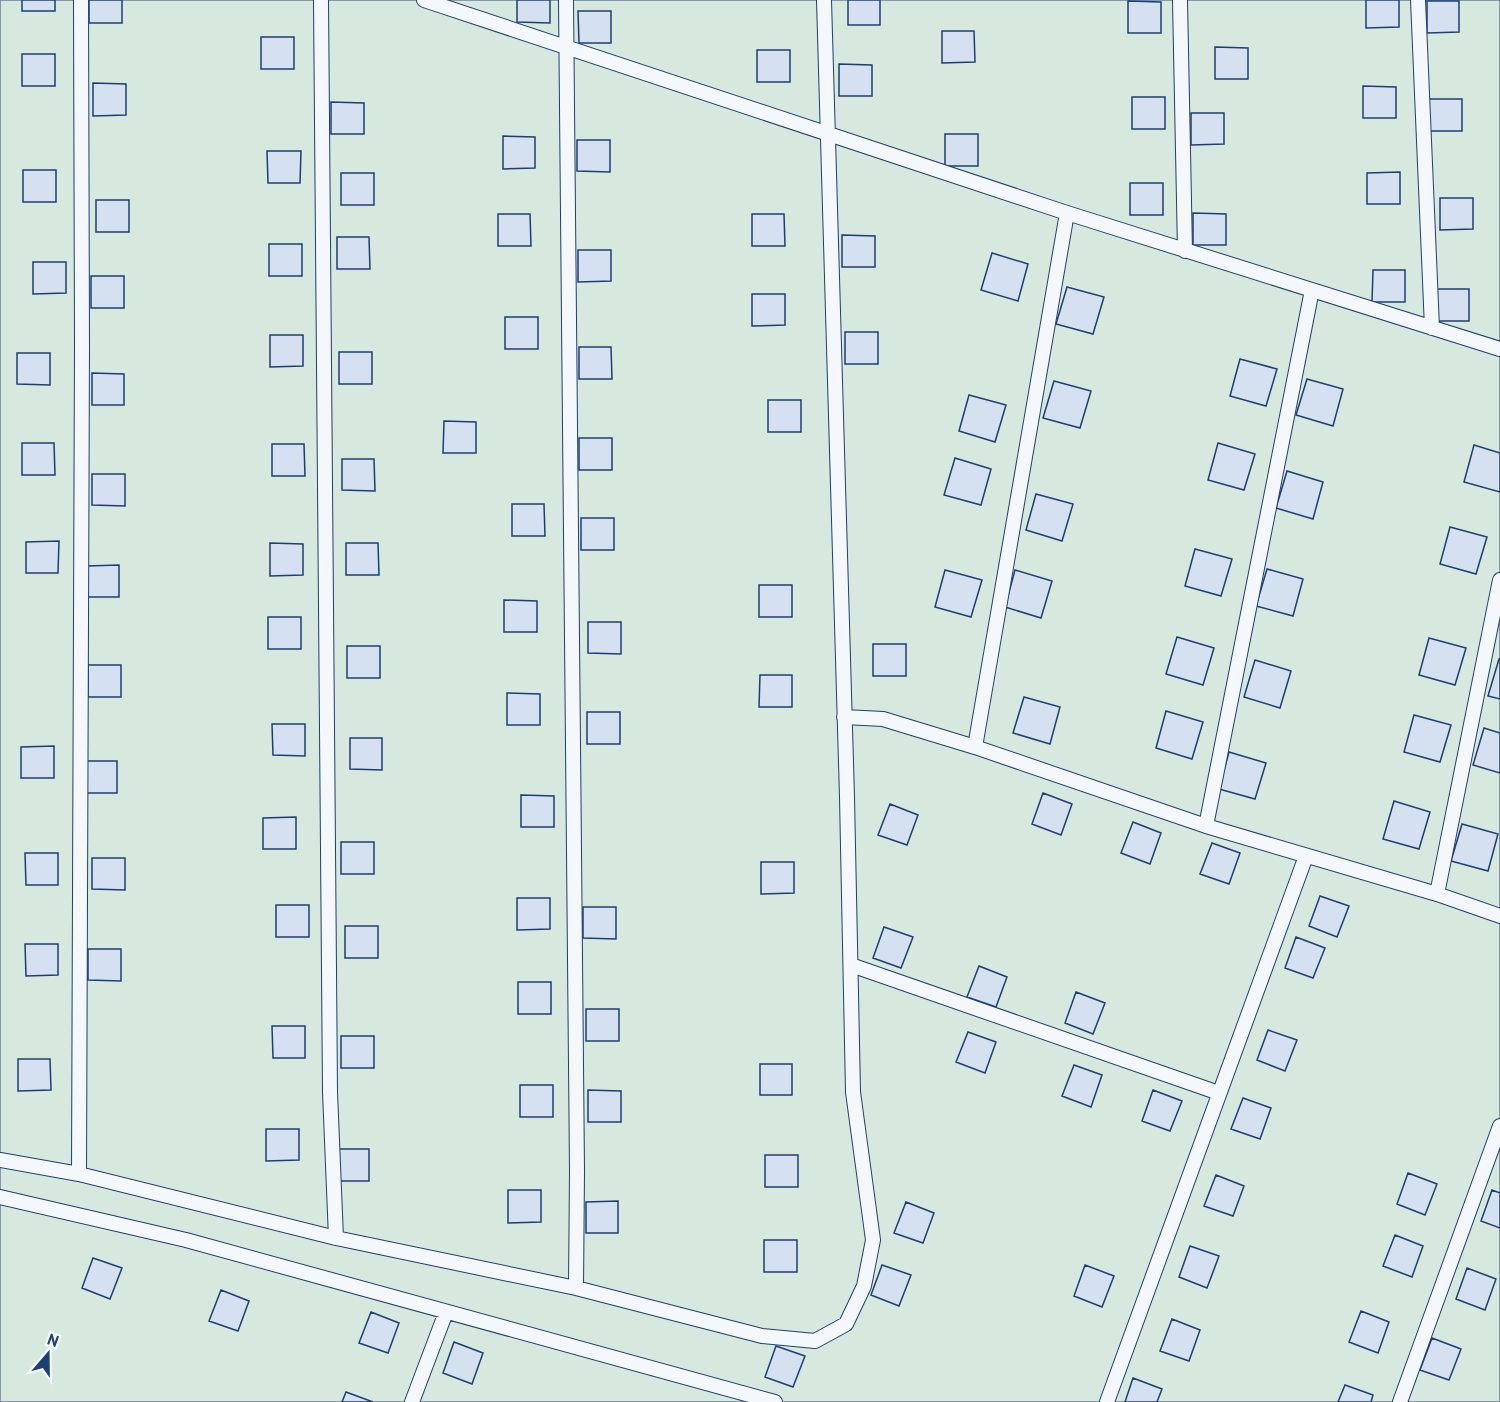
<svg xmlns="http://www.w3.org/2000/svg" width="1500" height="1402" font-family="'PT Sans',sans-serif">
<rect width="100%" height="100%" fill="#f4f7fb"/>
<path fill="#d7e8df" stroke="#687fa3" stroke-width="1.5" d="M 0,0 L 1500,0 L 1500,1402 L 0,1402 Z"/>
<path fill="#d5e0f0" stroke="#1d3f73" stroke-width="1.5" d="M 22,0 L 55,0 L 55,11 L 22,11 Z
M 89,0 L 122,0 L 122,23 L 89,23 Z
M 517,0 L 550,0 L 550,23 L 517,22 Z
M 848,0 L 880,0 L 880,25 L 848,25 Z
M 1366,0 L 1399,0 L 1399,27 L 1366,28 Z
M 1128,1 L 1161,2 L 1161,33 L 1128,33 Z
M 1427,1 L 1459,1 L 1459,32 L 1427,33 Z
M 578,11 L 611,11 L 611,43 L 579,43 Z
M 942,31 L 974,31 L 975,62 L 942,63 Z
M 261,37 L 294,37 L 294,69 L 261,69 Z
M 1215,47 L 1248,48 L 1248,79 L 1215,79 Z
M 757,50 L 790,50 L 790,82 L 757,82 Z
M 22,54 L 55,54 L 55,86 L 22,86 Z
M 839,64 L 872,65 L 872,96 L 839,96 Z
M 93,83 L 126,84 L 126,115 L 93,116 Z
M 1363,86 L 1396,87 L 1396,118 L 1363,118 Z
M 1132,97 L 1165,97 L 1165,129 L 1132,129 Z
M 1429,99 L 1462,99 L 1462,131 L 1429,131 Z
M 331,102 L 364,103 L 364,134 L 331,134 Z
M 1191,113 L 1224,113 L 1224,144 L 1191,145 Z
M 945,134 L 978,134 L 978,166 L 945,166 Z
M 503,136 L 535,137 L 535,168 L 503,169 Z
M 577,140 L 610,140 L 610,172 L 577,171 Z
M 267,151 L 301,151 L 300,183 L 268,183 Z
M 23,170 L 56,170 L 56,202 L 23,202 Z
M 1400,172 L 1400,204 L 1367,204 L 1367,173 Z
M 341,173 L 374,173 L 374,205 L 341,205 Z
M 1130,183 L 1163,183 L 1163,215 L 1130,215 Z
M 1440,198 L 1473,198 L 1473,229 L 1440,230 Z
M 96,200 L 129,200 L 129,232 L 96,232 Z
M 1193,213 L 1226,214 L 1226,245 L 1193,245 Z
M 498,214 L 530,214 L 531,246 L 498,246 Z
M 752,214 L 784,214 L 785,246 L 752,246 Z
M 842,235 L 875,236 L 875,267 L 842,267 Z
M 337,237 L 369,237 L 370,269 L 337,269 Z
M 269,244 L 302,244 L 302,276 L 269,276 Z
M 578,250 L 611,250 L 611,281 L 578,282 Z
M 992,253 L 1028,264 L 1018,301 L 981,290 Z
M 33,262 L 66,262 L 66,293 L 33,294 Z
M 1373,270 L 1405,270 L 1405,302 L 1372,302 Z
M 91,276 L 124,276 L 124,308 L 91,308 Z
M 1067,287 L 1104,297 L 1093,334 L 1056,324 Z
M 1436,289 L 1469,289 L 1469,321 L 1436,321 Z
M 752,294 L 785,294 L 785,325 L 752,326 Z
M 505,317 L 538,317 L 538,349 L 505,349 Z
M 845,332 L 878,332 L 878,364 L 845,364 Z
M 270,335 L 303,335 L 303,366 L 270,367 Z
M 579,347 L 611,347 L 612,379 L 579,379 Z
M 339,352 L 372,352 L 372,384 L 339,384 Z
M 17,353 L 50,353 L 50,385 L 17,384 Z
M 1240,359 L 1277,369 L 1266,406 L 1230,396 Z
M 92,373 L 124,374 L 124,405 L 92,405 Z
M 1307,379 L 1343,389 L 1333,426 L 1296,415 Z
M 1054,381 L 1091,391 L 1080,428 L 1043,418 Z
M 969,395 L 1006,405 L 995,442 L 959,431 Z
M 768,400 L 801,400 L 801,432 L 768,432 Z
M 444,421 L 476,422 L 476,453 L 443,453 Z
M 579,438 L 612,438 L 612,470 L 579,470 Z
M 22,443 L 54,443 L 55,475 L 22,475 Z
M 1218,443 L 1255,454 L 1244,490 L 1208,480 Z
M 272,444 L 304,444 L 305,476 L 272,476 Z
M 1474,445 L 1500,453 L 1500,492 L 1464,482 Z
M 955,458 L 991,469 L 981,505 L 944,495 Z
M 342,459 L 374,459 L 375,491 L 342,490 Z
M 1287,471 L 1323,482 L 1313,519 L 1276,508 Z
M 92,474 L 125,474 L 125,506 L 92,505 Z
M 1036,494 L 1073,504 L 1062,541 L 1026,530 Z
M 512,504 L 544,504 L 545,536 L 512,536 Z
M 581,518 L 614,518 L 614,550 L 581,550 Z
M 1450,527 L 1487,537 L 1476,574 L 1440,564 Z
M 59,541 L 58,573 L 26,573 L 26,542 Z
M 270,543 L 303,544 L 303,575 L 270,576 Z
M 346,543 L 378,543 L 379,575 L 346,575 Z
M 1195,549 L 1232,559 L 1221,596 L 1185,586 Z
M 119,565 L 119,597 L 87,597 L 87,566 Z
M 1267,569 L 1303,579 L 1293,616 L 1256,606 Z
M 945,570 L 982,580 L 971,617 L 935,607 Z
M 1015,570 L 1052,581 L 1041,618 L 1005,607 Z
M 759,585 L 792,585 L 792,617 L 759,617 Z
M 504,600 L 537,601 L 537,632 L 504,632 Z
M 268,617 L 301,617 L 301,649 L 268,649 Z
M 588,622 L 621,622 L 621,654 L 588,653 Z
M 1177,637 L 1214,648 L 1203,685 L 1166,674 Z
M 1429,638 L 1466,648 L 1455,685 L 1419,675 Z
M 873,644 L 906,644 L 906,676 L 873,676 Z
M 347,646 L 380,646 L 380,678 L 347,678 Z
M 1499,659 L 1500,659 L 1500,699 L 1488,696 Z
M 1255,660 L 1291,671 L 1280,708 L 1244,697 Z
M 88,665 L 121,665 L 121,697 L 88,697 Z
M 760,675 L 792,675 L 792,707 L 759,707 Z
M 507,693 L 540,694 L 540,725 L 507,725 Z
M 1024,697 L 1060,707 L 1050,744 L 1013,733 Z
M 1166,711 L 1203,722 L 1192,759 L 1156,748 Z
M 587,712 L 620,712 L 620,744 L 587,744 Z
M 1414,715 L 1451,725 L 1440,762 L 1404,752 Z
M 272,724 L 305,724 L 305,756 L 273,755 Z
M 1484,728 L 1500,733 L 1500,773 L 1473,765 Z
M 350,738 L 382,738 L 382,770 L 350,769 Z
M 54,746 L 54,778 L 21,778 L 21,747 Z
M 1229,752 L 1266,763 L 1255,799 L 1219,789 Z
M 84,761 L 117,761 L 117,793 L 84,793 Z
M 1043,793 L 1072,804 L 1061,835 L 1032,824 Z
M 521,795 L 554,796 L 554,827 L 521,827 Z
M 1394,801 L 1430,812 L 1419,849 L 1383,839 Z
M 890,804 L 918,815 L 907,845 L 878,835 Z
M 296,817 L 296,849 L 263,849 L 263,818 Z
M 1133,822 L 1161,833 L 1150,864 L 1121,853 Z
M 1462,824 L 1498,834 L 1488,871 L 1451,861 Z
M 341,842 L 374,842 L 374,874 L 341,874 Z
M 1212,843 L 1240,853 L 1229,884 L 1200,874 Z
M 25,853 L 58,853 L 58,885 L 26,885 Z
M 92,858 L 125,858 L 125,890 L 92,889 Z
M 761,862 L 794,862 L 794,893 L 761,894 Z
M 1320,896 L 1349,906 L 1337,937 L 1309,926 Z
M 517,898 L 550,898 L 550,929 L 517,930 Z
M 276,905 L 309,905 L 309,937 L 276,937 Z
M 583,907 L 616,907 L 616,939 L 583,938 Z
M 345,926 L 378,926 L 378,958 L 345,958 Z
M 884,927 L 913,937 L 901,968 L 873,958 Z
M 1296,937 L 1325,948 L 1313,978 L 1285,968 Z
M 25,944 L 58,944 L 58,975 L 26,976 Z
M 88,949 L 121,949 L 121,981 L 88,980 Z
M 979,966 L 1007,977 L 996,1007 L 967,997 Z
M 518,982 L 551,982 L 551,1014 L 518,1014 Z
M 1076,992 L 1105,1003 L 1093,1034 L 1065,1023 Z
M 586,1009 L 619,1009 L 619,1041 L 586,1041 Z
M 272,1026 L 305,1026 L 305,1058 L 273,1058 Z
M 1268,1030 L 1297,1040 L 1285,1071 L 1257,1060 Z
M 968,1032 L 996,1042 L 985,1073 L 956,1062 Z
M 341,1036 L 374,1036 L 374,1068 L 341,1068 Z
M 18,1059 L 50,1059 L 51,1090 L 18,1091 Z
M 760,1064 L 792,1064 L 792,1095 L 760,1095 Z
M 1074,1065 L 1102,1075 L 1091,1107 L 1062,1096 Z
M 520,1085 L 553,1085 L 553,1117 L 520,1117 Z
M 588,1090 L 621,1091 L 621,1122 L 588,1122 Z
M 1153,1090 L 1182,1101 L 1170,1131 L 1142,1121 Z
M 1243,1098 L 1271,1108 L 1260,1139 L 1231,1129 Z
M 266,1129 L 299,1129 L 299,1160 L 266,1161 Z
M 336,1149 L 369,1149 L 369,1181 L 337,1181 Z
M 765,1155 L 798,1155 L 798,1187 L 765,1187 Z
M 1408,1173 L 1437,1184 L 1425,1215 L 1397,1204 Z
M 1216,1175 L 1244,1186 L 1233,1216 L 1204,1206 Z
M 508,1190 L 541,1190 L 541,1222 L 508,1223 Z
M 1492,1190 L 1500,1193 L 1500,1228 L 1481,1221 Z
M 618,1201 L 618,1233 L 586,1233 L 586,1202 Z
M 906,1202 L 934,1213 L 923,1243 L 894,1233 Z
M 1395,1235 L 1423,1246 L 1412,1277 L 1383,1266 Z
M 764,1240 L 797,1240 L 797,1272 L 764,1272 Z
M 1190,1246 L 1219,1256 L 1207,1288 L 1179,1277 Z
M 93,1258 L 122,1268 L 110,1299 L 82,1288 Z
M 882,1265 L 911,1275 L 899,1306 L 871,1295 Z
M 1085,1265 L 1114,1276 L 1102,1307 L 1074,1296 Z
M 1467,1268 L 1496,1279 L 1485,1310 L 1456,1299 Z
M 221,1290 L 249,1301 L 238,1331 L 209,1321 Z
M 1361,1311 L 1389,1322 L 1378,1353 L 1349,1342 Z
M 371,1312 L 399,1323 L 388,1353 L 359,1343 Z
M 1172,1319 L 1200,1330 L 1189,1361 L 1160,1351 Z
M 1432,1338 L 1461,1349 L 1449,1380 L 1420,1370 Z
M 454,1342 L 483,1353 L 472,1384 L 443,1373 Z
M 776,1346 L 805,1356 L 793,1387 L 765,1377 Z
M 1133,1378 L 1162,1389 L 1157,1402 L 1125,1402 Z
M 1345,1385 L 1373,1395 L 1371,1402 L 1338,1402 Z
M 346,1392 L 373,1402 L 342,1402 Z"/>
<g fill="none" stroke-linecap="round" stroke-linejoin="round">
<defs>
<path id="lane" d="M 321,0 L 330,1092 L 336,1238
M 424,0 L 1067,213 L 1500,349
M 566,0 L 577,1171 L 576,1288
M 1180,0 L 1185,251
M 1418,0 L 1432,328
M 844,717 L 883,719 L 975,747 L 1206,826 L 1437,894 L 1500,916
M 975,747 L 1067,213
M 1206,826 L 1312,290
M 1437,894 L 1500,580
M 851,965 L 1219,1093
M 0,1160 L 79,1174 L 336,1238 L 576,1288 L 762,1336 L 815,1341 L 846,1324 L 864,1286 L 873,1240 L 853,1092 L 847,797 L 824,0
M 79,1174 L 82,345 L 81,0
M 0,1197 L 186,1240 L 775,1402
M 412,1402 L 446,1312
M 1107,1402 L 1306,856
M 1400,1402 L 1500,1126"/>
</defs>
<use href="#lane" stroke="#1d3f73" stroke-width="16"/>
<use href="#lane" stroke="#f4f7fb" stroke-width="14"/>
</g>
<g transform="translate(48 1354) rotate(20)" stroke="#f4f7fb" stroke-width="4.5" paint-order="stroke">
<path d="M0-4.5L10 22L0 15L-10 22Z" fill="#1d3f73"/>
<text y="-9" font-size="16" font-weight="bold" text-anchor="middle" fill="#1d3f73">N</text>
</g>
</svg>
